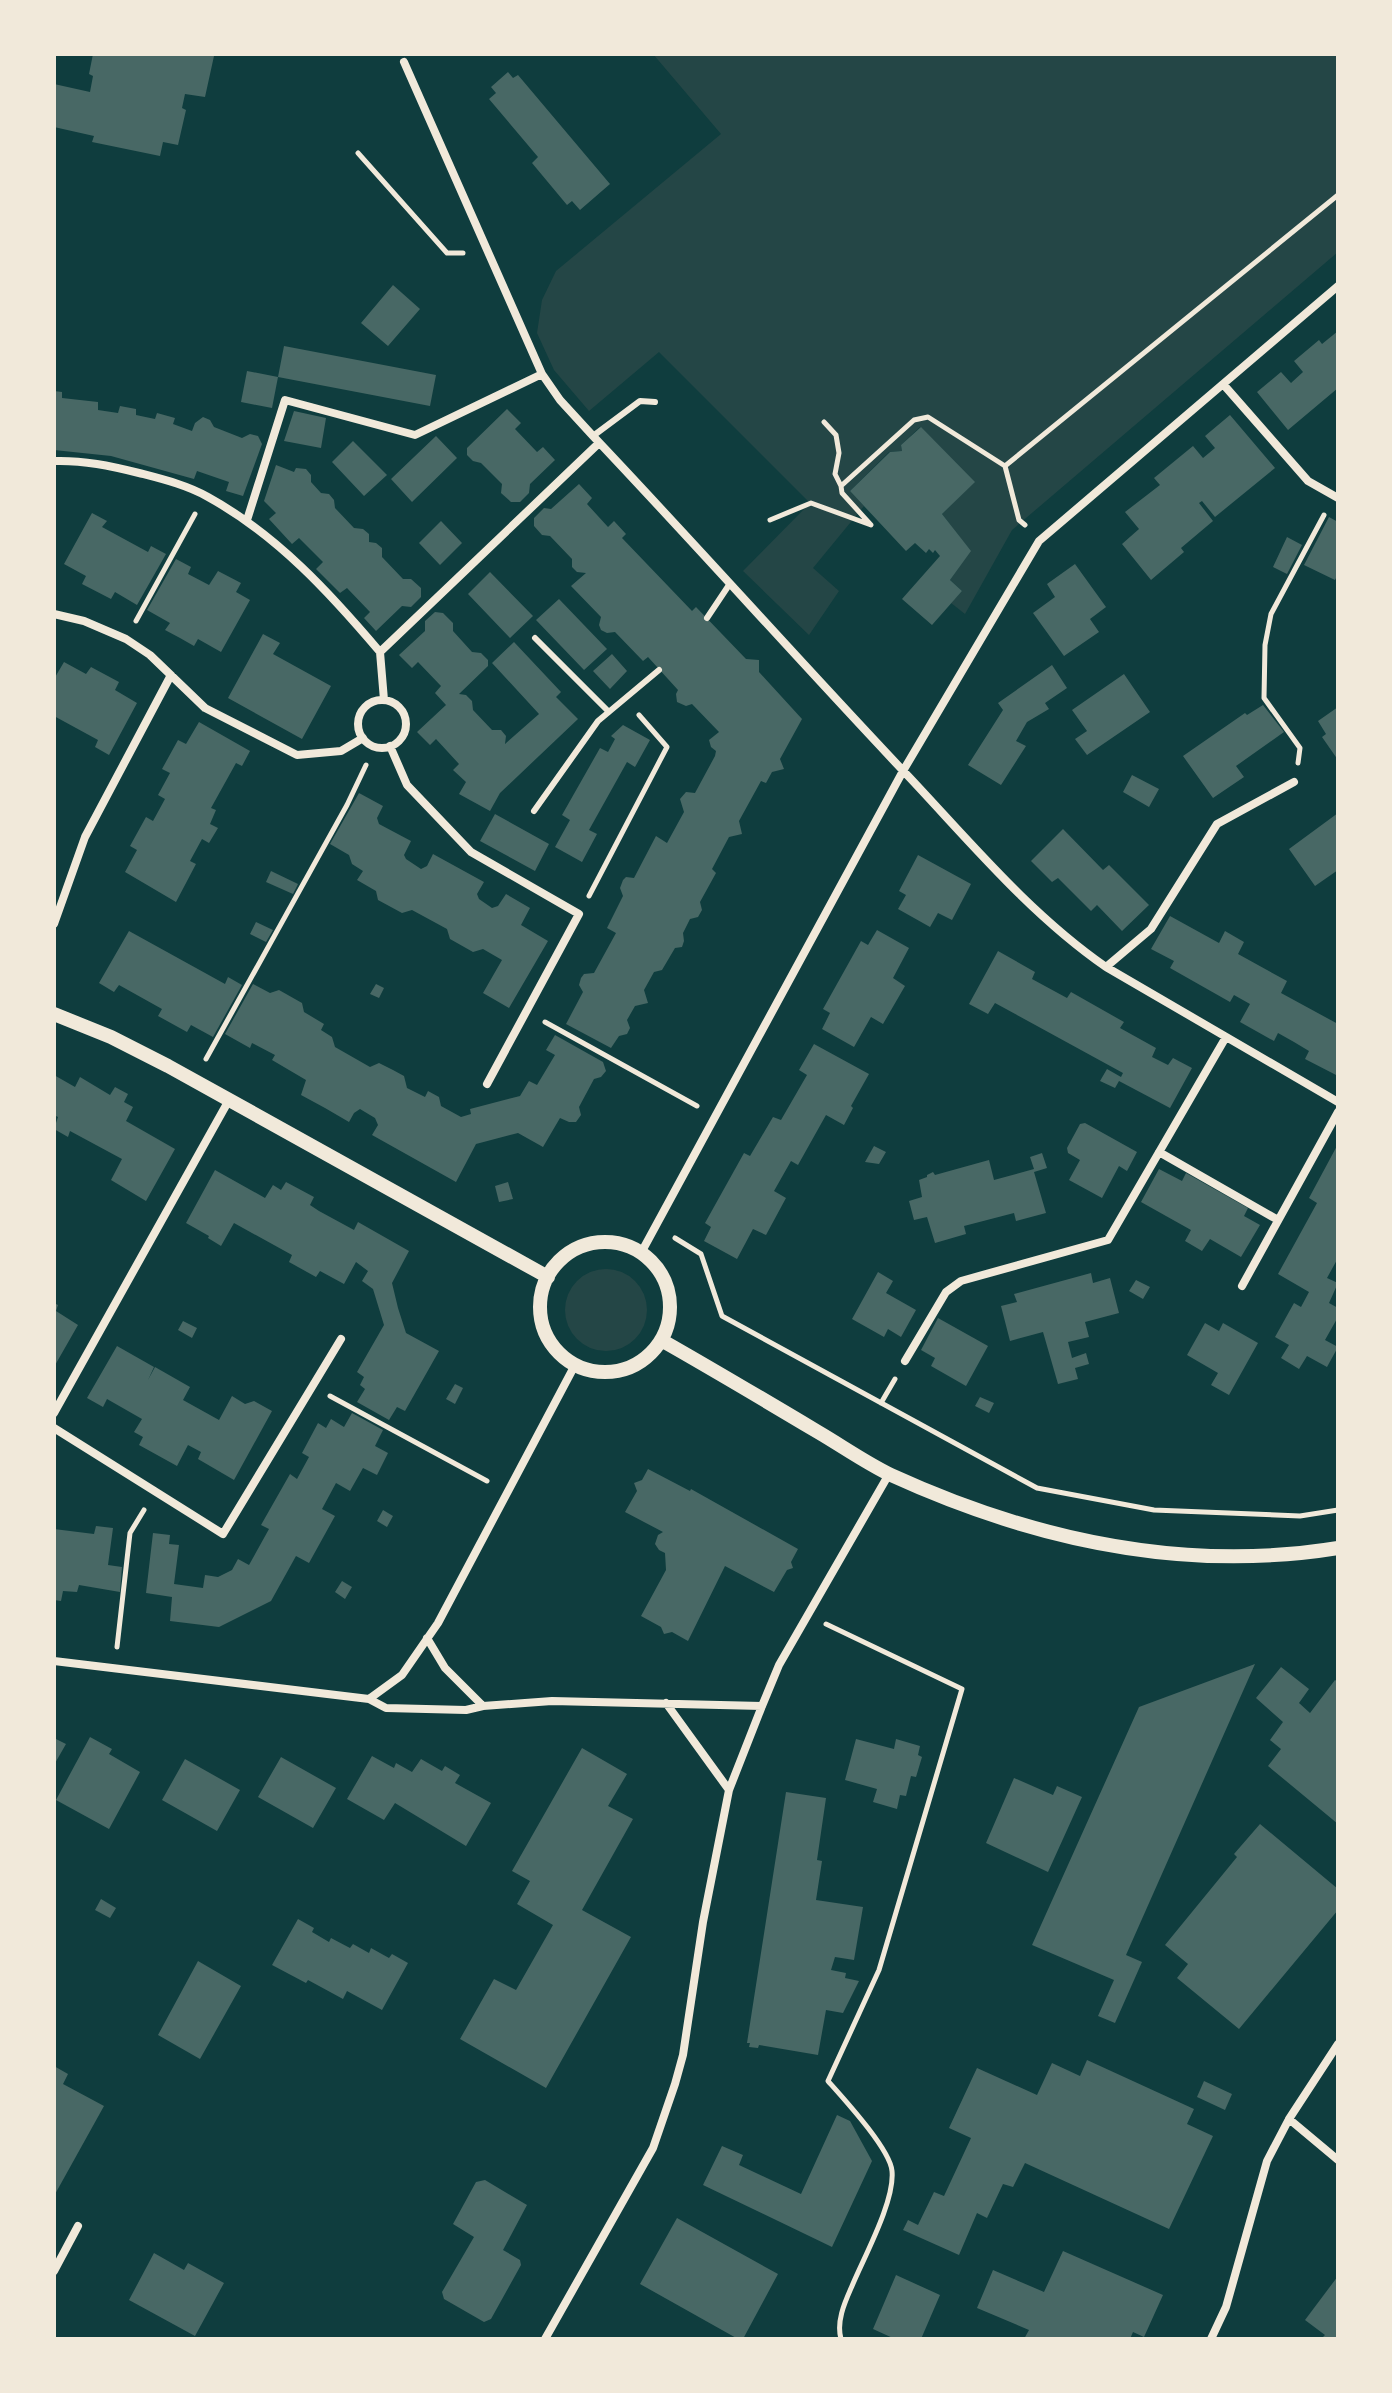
<svg xmlns="http://www.w3.org/2000/svg" width="1392" height="2393" font-family="'Fira Sans Condensed',sans-serif">
<rect width="100%" height="100%" fill="#0f3d3e"/>
<path fill="#244646" d="M 653,54 L 1338,54 L 1338,252 L 1012,530 L 965,614 L 951,603 L 962,591 L 950,580 L 970,551 L 942,514 L 974,482 L 920,427 L 901,445 L 902,451 L 889,452 L 850,491 L 864,506 L 813,568 L 839,591 L 809,635 L 743,571 L 810,503 L 659,352 L 589,411 L 554,370 L 537,333 L 542,300 L 556,271 L 721,134 Z
M565 1310a41 41 0 1 1 82 0a41 41 0 1 1-82 0Z"/>
<path fill="#486865" d="M 93,54 L 214,56 L 205,97 L 185,94 L 182,108 L 186,110 L 178,145 L 163,142 L 160,156 L 92,142 L 94,136 L 54,127 L 54,84 L 90,92 L 93,76 L 89,74 Z
M 508,72 L 513,78 L 518,75 L 610,184 L 580,210 L 572,201 L 567,205 L 532,163 L 538,157 L 489,99 L 496,93 L 491,87 Z
M 393,285 L 420,309 L 388,346 L 361,323 Z
M 1338,331 L 1338,388 L 1288,430 L 1257,392 L 1281,372 L 1291,383 L 1303,372 L 1294,361 L 1319,340 L 1322,344 Z
M 284,346 L 436,375 L 430,406 L 278,377 Z
M 247,371 L 278,377 L 272,408 L 241,402 Z
M 54,391 L 62,392 L 62,398 L 98,402 L 98,410 L 118,413 L 120,406 L 136,409 L 136,415 L 155,419 L 157,413 L 175,418 L 173,424 L 192,431 L 195,423 L 203,417 L 210,420 L 214,427 L 242,438 L 250,434 L 258,436 L 262,444 L 243,496 L 226,491 L 229,482 L 197,471 L 194,479 L 111,456 L 54,450 Z
M 507,409 L 521,423 L 515,429 L 537,452 L 543,447 L 555,460 L 530,484 L 529,493 L 520,502 L 511,502 L 501,493 L 502,484 L 481,463 L 473,461 L 467,455 L 467,448 Z
M 294,411 L 326,418 L 321,448 L 284,441 Z
M 1230,415 L 1275,468 L 1215,517 L 1202,501 L 1199,503 L 1213,521 L 1181,548 L 1184,552 L 1151,580 L 1122,544 L 1139,529 L 1125,512 L 1160,485 L 1154,478 L 1193,446 L 1203,458 L 1215,448 L 1205,436 Z
M 921,427 L 975,482 L 942,514 L 971,551 L 950,580 L 962,591 L 932,625 L 902,599 L 940,556 L 935,550 L 933,553 L 929,549 L 926,553 L 915,543 L 906,551 L 850,491 L 890,452 L 902,451 L 901,445 Z
M 436,436 L 457,458 L 412,502 L 391,479 Z
M 353,441 L 387,475 L 364,496 L 332,462 Z
M 276,465 L 294,472 L 296,468 L 306,469 L 311,475 L 311,482 L 321,493 L 329,494 L 334,500 L 335,508 L 354,528 L 363,529 L 369,534 L 369,542 L 376,543 L 382,548 L 382,557 L 403,579 L 411,579 L 421,588 L 421,597 L 411,607 L 402,606 L 376,631 L 364,618 L 370,612 L 347,588 L 340,593 L 316,569 L 323,562 L 299,538 L 292,544 L 269,519 L 276,513 L 264,501 Z
M 579,484 L 592,498 L 587,504 L 608,527 L 614,521 L 626,534 L 622,538 L 692,611 L 696,607 L 746,659 L 759,660 L 759,672 L 802,719 L 780,759 L 784,769 L 772,772 L 766,783 L 761,781 L 739,821 L 742,834 L 729,837 L 712,869 L 716,873 L 700,902 L 702,910 L 698,917 L 690,919 L 683,933 L 684,941 L 682,947 L 675,948 L 662,970 L 654,972 L 644,990 L 648,1003 L 635,1006 L 627,1020 L 630,1028 L 627,1034 L 619,1036 L 611,1048 L 566,1024 L 583,992 L 579,985 L 581,978 L 584,974 L 594,973 L 616,933 L 607,928 L 623,896 L 620,888 L 623,880 L 626,877 L 634,878 L 656,836 L 667,843 L 684,812 L 680,799 L 686,792 L 695,793 L 715,756 L 716,751 L 711,747 L 709,740 L 719,732 L 692,704 L 686,706 L 677,702 L 676,694 L 678,690 L 648,657 L 643,661 L 615,632 L 607,633 L 601,630 L 599,625 L 601,617 L 571,586 L 586,573 L 577,572 L 572,567 L 572,559 L 550,536 L 542,535 L 534,526 L 534,518 L 544,508 L 551,509 Z
M 92,513 L 107,521 L 102,527 L 148,552 L 151,546 L 166,554 L 137,605 L 115,592 L 111,599 L 82,584 L 86,576 L 64,564 Z
M 1329,517 L 1338,522 L 1338,574 L 1335,580 L 1304,565 Z
M 441,521 L 462,543 L 440,565 L 419,543 Z
M 1287,537 L 1302,545 L 1287,574 L 1273,567 Z
M 176,559 L 191,567 L 188,574 L 209,585 L 218,571 L 241,583 L 236,592 L 250,600 L 221,652 L 198,639 L 194,646 L 180,638 L 165,630 L 170,623 L 147,610 Z
M 1075,564 L 1106,607 L 1090,619 L 1099,632 L 1064,656 L 1033,613 L 1055,597 L 1047,584 Z
M 490,572 L 533,616 L 510,638 L 468,594 Z
M 559,599 L 607,649 L 584,670 L 536,620 Z
M 435,612 L 443,613 L 453,623 L 453,631 L 472,652 L 481,653 L 488,660 L 488,666 L 459,694 L 466,695 L 472,701 L 473,710 L 492,730 L 501,730 L 506,736 L 505,744 L 539,714 L 492,663 L 514,642 L 561,692 L 556,697 L 578,719 L 500,793 L 490,811 L 459,794 L 466,782 L 453,770 L 459,764 L 436,739 L 430,745 L 417,732 L 446,705 L 435,693 L 441,686 L 418,662 L 412,668 L 399,655 L 425,631 L 425,621 Z
M 263,634 L 280,643 L 273,654 L 331,686 L 302,739 L 228,698 Z
M 612,654 L 627,671 L 610,689 L 593,671 Z
M 64,662 L 86,674 L 91,667 L 119,682 L 115,690 L 137,703 L 109,755 L 95,747 L 98,740 L 54,716 L 54,679 Z
M 1052,665 L 1067,688 L 1045,703 L 1049,709 L 1027,722 L 1016,741 L 1026,746 L 1001,785 L 968,765 L 1003,710 L 998,703 Z
M 1124,674 L 1150,712 L 1087,755 L 1075,739 L 1087,731 L 1072,710 Z
M 1263,705 L 1284,732 L 1236,766 L 1244,777 L 1213,798 L 1183,756 L 1245,713 L 1247,715 Z
M 1338,707 L 1338,760 L 1322,737 L 1326,734 L 1318,721 Z
M 199,722 L 250,751 L 242,766 L 236,763 L 211,808 L 216,810 L 210,824 L 218,828 L 209,843 L 202,839 L 190,861 L 196,864 L 176,902 L 125,872 L 137,850 L 130,846 L 146,817 L 153,821 L 165,799 L 158,795 L 170,773 L 162,769 L 178,740 L 186,744 Z
M 623,725 L 650,740 L 635,767 L 627,762 L 589,830 L 597,834 L 582,862 L 555,847 L 570,820 L 562,815 L 600,748 L 608,752 L 615,739 L 611,736 Z
M 1132,775 L 1159,789 L 1149,807 L 1123,792 Z
M 359,793 L 383,806 L 377,818 L 379,824 L 411,841 L 404,855 L 406,859 L 421,869 L 427,866 L 433,854 L 484,882 L 477,894 L 479,899 L 492,908 L 498,906 L 506,894 L 530,908 L 521,925 L 548,941 L 509,1008 L 483,993 L 502,960 L 483,949 L 473,952 L 450,939 L 447,929 L 412,910 L 402,913 L 378,900 L 376,891 L 357,880 L 363,871 L 352,864 L 349,855 L 330,844 Z
M 1338,813 L 1338,870 L 1315,886 L 1289,849 Z
M 495,814 L 549,844 L 535,871 L 480,841 Z
M 1063,829 L 1103,870 L 1109,865 L 1149,905 L 1122,931 L 1097,905 L 1091,911 L 1058,878 L 1052,882 L 1031,861 Z
M 918,855 L 971,884 L 952,920 L 938,913 L 930,927 L 898,909 L 906,895 L 899,891 Z
M 271,871 L 298,884 L 293,894 L 266,882 Z
M 1170,916 L 1219,943 L 1225,931 L 1244,942 L 1238,954 L 1287,981 L 1281,993 L 1338,1024 L 1338,1076 L 1305,1059 L 1309,1051 L 1294,1042 L 1278,1033 L 1274,1041 L 1240,1022 L 1250,1004 L 1234,995 L 1230,1002 L 1170,968 L 1174,961 L 1151,949 Z
M 256,922 L 273,930 L 266,942 L 250,934 Z
M 877,930 L 909,948 L 893,978 L 905,986 L 883,1024 L 871,1017 L 854,1047 L 822,1029 L 830,1013 L 823,1009 L 861,941 L 868,945 Z
M 129,931 L 225,984 L 228,977 L 242,985 L 213,1037 L 191,1025 L 187,1032 L 158,1016 L 162,1009 L 119,985 L 114,992 L 99,983 Z
M 998,951 L 1035,972 L 1032,979 L 1067,998 L 1071,992 L 1124,1022 L 1120,1028 L 1156,1048 L 1152,1057 L 1168,1065 L 1173,1058 L 1192,1068 L 1170,1108 L 1119,1081 L 1115,1088 L 1100,1081 L 1107,1069 L 1121,1077 L 1123,1073 L 995,1003 L 988,1014 L 969,1004 Z
M 253,984 L 270,993 L 279,990 L 302,1003 L 304,1012 L 324,1024 L 321,1030 L 332,1037 L 335,1047 L 370,1067 L 379,1063 L 393,1070 L 404,1076 L 407,1088 L 425,1097 L 428,1091 L 439,1097 L 441,1106 L 461,1117 L 471,1114 L 470,1109 L 520,1096 L 529,1081 L 537,1085 L 555,1055 L 546,1050 L 555,1035 L 603,1062 L 606,1071 L 601,1077 L 594,1079 L 579,1107 L 581,1115 L 576,1122 L 569,1122 L 560,1118 L 543,1147 L 518,1133 L 476,1144 L 456,1182 L 372,1135 L 378,1125 L 375,1118 L 360,1109 L 354,1113 L 349,1122 L 325,1108 L 301,1095 L 306,1080 L 272,1060 L 275,1055 L 252,1043 L 250,1048 L 225,1034 Z
M 376,984 L 384,988 L 379,998 L 370,994 Z
M 814,1044 L 869,1074 L 851,1106 L 853,1108 L 844,1125 L 826,1115 L 798,1165 L 791,1161 L 774,1191 L 786,1198 L 766,1235 L 753,1229 L 737,1259 L 704,1241 L 711,1227 L 705,1223 L 744,1153 L 750,1156 L 773,1117 L 781,1120 L 807,1075 L 799,1070 Z
M 54,1075 L 75,1087 L 80,1077 L 110,1095 L 115,1087 L 128,1094 L 124,1102 L 133,1107 L 126,1121 L 175,1149 L 146,1201 L 111,1180 L 122,1159 L 70,1131 L 68,1137 L 54,1129 L 58,1117 L 54,1115 Z
M 1085,1123 L 1137,1152 L 1127,1171 L 1119,1166 L 1102,1198 L 1069,1180 L 1080,1160 L 1068,1153 L 1067,1148 L 1080,1124 Z
M 1338,1144 L 1338,1258 L 1327,1278 L 1338,1283 L 1329,1303 L 1338,1308 L 1338,1317 L 1325,1340 L 1338,1347 L 1327,1367 L 1307,1356 L 1299,1369 L 1281,1358 L 1289,1345 L 1275,1337 L 1294,1303 L 1301,1307 L 1309,1292 L 1278,1274 L 1317,1203 L 1309,1198 Z
M 874,1146 L 886,1152 L 879,1164 L 865,1162 Z
M 1042,1153 L 1047,1168 L 1034,1172 L 1046,1213 L 1016,1221 L 1014,1213 L 964,1226 L 966,1234 L 935,1243 L 927,1217 L 914,1220 L 909,1201 L 922,1197 L 919,1180 L 927,1177 L 927,1175 L 933,1172 L 935,1175 L 989,1160 L 994,1180 L 1034,1169 L 1030,1157 Z
M 1159,1169 L 1182,1181 L 1186,1173 L 1248,1208 L 1244,1216 L 1260,1225 L 1241,1257 L 1210,1239 L 1202,1251 L 1185,1241 L 1191,1230 L 1141,1202 Z
M 215,1170 L 265,1198 L 273,1185 L 281,1190 L 286,1182 L 314,1197 L 310,1205 L 319,1211 L 354,1230 L 358,1222 L 409,1251 L 392,1283 L 398,1308 L 406,1333 L 439,1351 L 405,1411 L 397,1407 L 389,1420 L 357,1402 L 365,1389 L 360,1385 L 364,1377 L 357,1372 L 384,1325 L 373,1289 L 362,1281 L 368,1271 L 356,1262 L 344,1284 L 320,1271 L 316,1277 L 289,1262 L 292,1255 L 234,1223 L 221,1246 L 208,1238 L 209,1236 L 186,1223 Z
M 508,1182 L 513,1199 L 499,1202 L 495,1186 Z
M 878,1272 L 893,1281 L 886,1293 L 916,1310 L 901,1337 L 888,1329 L 884,1337 L 852,1319 Z
M 1091,1273 L 1093,1283 L 1110,1278 L 1119,1313 L 1085,1322 L 1089,1337 L 1068,1342 L 1072,1358 L 1086,1353 L 1089,1364 L 1075,1368 L 1078,1379 L 1058,1384 L 1043,1332 L 1010,1341 L 1001,1306 L 1017,1302 L 1014,1294 Z
M 1136,1280 L 1150,1287 L 1143,1299 L 1129,1291 Z
M 54,1303 L 58,1305 L 56,1311 L 78,1325 L 54,1367 Z
M 938,1318 L 988,1346 L 966,1386 L 931,1366 L 935,1358 L 921,1350 Z
M 183,1321 L 197,1328 L 192,1338 L 178,1330 Z
M 1205,1323 L 1219,1331 L 1223,1323 L 1258,1343 L 1229,1395 L 1211,1385 L 1218,1373 L 1187,1355 Z
M 117,1346 L 154,1367 L 148,1380 L 155,1367 L 190,1387 L 183,1400 L 219,1420 L 232,1396 L 245,1404 L 254,1401 L 272,1411 L 234,1480 L 198,1459 L 201,1452 L 188,1445 L 177,1466 L 139,1445 L 143,1437 L 134,1432 L 142,1419 L 107,1399 L 103,1407 L 87,1398 Z
M 455,1384 L 463,1388 L 455,1404 L 446,1399 Z
M 980,1397 L 994,1403 L 989,1413 L 975,1406 Z
M 352,1413 L 383,1430 L 375,1446 L 388,1453 L 377,1475 L 363,1468 L 350,1491 L 336,1483 L 322,1509 L 335,1516 L 309,1563 L 296,1556 L 271,1601 L 219,1627 L 170,1621 L 172,1597 L 146,1593 L 153,1533 L 170,1535 L 169,1544 L 179,1545 L 174,1584 L 203,1588 L 205,1575 L 218,1577 L 232,1570 L 238,1559 L 249,1565 L 269,1529 L 261,1525 L 290,1474 L 297,1479 L 309,1457 L 302,1453 L 318,1423 L 326,1428 L 331,1419 L 344,1427 Z
M 648,1469 L 690,1491 L 691,1489 L 798,1549 L 791,1562 L 793,1568 L 787,1570 L 774,1592 L 725,1566 L 688,1641 L 672,1632 L 664,1634 L 661,1627 L 641,1616 L 666,1570 L 665,1553 L 659,1550 L 655,1544 L 658,1535 L 663,1532 L 625,1512 L 637,1491 L 634,1483 L 642,1480 Z
M 383,1510 L 393,1516 L 387,1527 L 377,1521 Z
M 96,1526 L 113,1528 L 108,1565 L 122,1567 L 120,1592 L 79,1585 L 77,1592 L 63,1591 L 61,1601 L 54,1600 L 54,1529 L 94,1534 Z
M 342,1581 L 352,1587 L 345,1599 L 335,1592 Z
M 1255,1664 L 1126,1955 L 1142,1962 L 1115,2023 L 1098,2016 L 1114,1980 L 1032,1945 L 1139,1707 Z
M 1281,1667 L 1309,1689 L 1299,1703 L 1310,1713 L 1335,1680 L 1338,1682 L 1338,1824 L 1268,1766 L 1281,1749 L 1270,1740 L 1283,1722 L 1256,1698 Z
M 90,1737 L 112,1749 L 109,1754 L 140,1772 L 109,1829 L 56,1800 Z
M 54,1738 L 66,1744 L 54,1765 Z
M 856,1739 L 894,1749 L 896,1739 L 920,1746 L 918,1755 L 922,1757 L 916,1777 L 911,1776 L 906,1796 L 900,1795 L 897,1809 L 873,1802 L 877,1789 L 845,1780 Z
M 582,1748 L 627,1774 L 608,1806 L 633,1819 L 582,1910 L 631,1937 L 546,2088 L 460,2039 L 494,1979 L 516,1990 L 553,1925 L 517,1904 L 530,1881 L 512,1871 Z
M 372,1756 L 394,1768 L 396,1763 L 412,1772 L 421,1759 L 442,1771 L 445,1766 L 460,1775 L 455,1783 L 491,1803 L 466,1846 L 395,1803 L 384,1820 L 347,1799 Z
M 281,1757 L 336,1788 L 313,1828 L 258,1797 Z
M 185,1759 L 240,1790 L 217,1831 L 162,1800 Z
M 1014,1778 L 1053,1795 L 1057,1786 L 1082,1797 L 1048,1872 L 986,1843 Z
M 786,1792 L 826,1798 L 817,1860 L 822,1861 L 816,1900 L 863,1907 L 854,1960 L 835,1957 L 831,1970 L 846,1973 L 845,1978 L 859,1981 L 843,2013 L 826,2010 L 818,2055 L 759,2045 L 758,2048 L 749,2047 L 750,2043 L 747,2043 Z
M 1260,1824 L 1338,1889 L 1338,1910 L 1239,2029 L 1177,1978 L 1188,1964 L 1165,1945 L 1237,1857 L 1234,1854 Z
M 101,1899 L 116,1908 L 110,1918 L 95,1910 Z
M 298,1919 L 314,1928 L 312,1932 L 329,1942 L 331,1938 L 350,1948 L 353,1944 L 369,1953 L 371,1948 L 389,1958 L 392,1954 L 408,1963 L 382,2010 L 347,1991 L 343,1999 L 308,1980 L 306,1983 L 272,1965 Z
M 198,1961 L 241,1986 L 200,2059 L 158,2035 Z
M 1087,2060 L 1194,2109 L 1187,2124 L 1213,2136 L 1169,2229 L 1025,2163 L 1013,2187 L 1003,2184 L 987,2218 L 977,2213 L 959,2255 L 903,2230 L 908,2220 L 918,2225 L 934,2192 L 944,2196 L 971,2138 L 949,2128 L 977,2068 L 1037,2095 L 1052,2063 L 1080,2076 Z
M 54,2066 L 68,2074 L 63,2084 L 104,2106 L 54,2196 Z
M 1204,2081 L 1232,2094 L 1225,2110 L 1197,2097 Z
M 837,2115 L 850,2121 L 872,2161 L 832,2247 L 703,2185 L 722,2146 L 743,2155 L 739,2165 L 801,2194 Z
M 485,2180 L 527,2205 L 503,2250 L 520,2260 L 521,2265 L 491,2319 L 484,2322 L 444,2299 L 442,2292 L 474,2237 L 453,2224 L 476,2182 Z
M 677,2218 L 778,2274 L 743,2339 L 738,2339 L 640,2284 Z
M 1063,2251 L 1163,2295 L 1144,2337 L 1133,2332 L 1130,2339 L 1024,2339 L 1029,2330 L 977,2308 L 993,2270 L 1044,2292 Z
M 154,2253 L 184,2270 L 188,2263 L 224,2283 L 195,2336 L 129,2300 Z
M 896,2275 L 940,2295 L 921,2339 L 895,2339 L 873,2329 Z
M 1338,2276 L 1338,2339 L 1321,2339 L 1325,2335 L 1305,2320 Z"/>
<g fill="none" stroke-linecap="round" stroke-linejoin="round">
<path stroke="#f1e9da" stroke-width="5" d="M 358,153 L 447,253 L 463,253
M 824,422 L 836,435 L 839,453 L 835,474 L 841,486
M 1005,466 L 1338,195
M 770,520 L 811,503 L 871,525 L 842,493 L 841,486 L 914,420 L 928,417 L 1005,466 L 1019,520 L 1025,525
M 136,621 L 195,514
M 1298,763 L 1300,748 L 1264,698 L 1265,645 L 1271,614 L 1324,515
M 589,896 L 667,747 L 639,715
M 545,1022 L 697,1106
M 206,1059 L 347,805 L 366,765
M 675,1238 L 701,1254 L 722,1316 L 1037,1488 L 1154,1510 L 1300,1516 L 1338,1510
M 330,1396 L 487,1481
M 881,1403 L 895,1379
M 826,1624 L 962,1689 L 879,1970 L 828,2081 C 844,2099 890,2149 892,2171 C 895,2201 864,2257 852,2286 C 845,2302 836,2321 841,2339
M 117,1647 L 130,1533 L 144,1510"/>
<path stroke="#f1e9da" stroke-width="6" d="M 593,436 L 640,401 L 655,402
M 707,618 L 729,585
M 535,638 L 609,712
M 534,811 L 598,721 L 659,670"/>
<path stroke="#f1e9da" stroke-width="8" d="M 404,62 L 542,374 L 560,400 L 593,436 C 700,549 803,665 910,778 C 972,844 1031,915 1106,967 L 1338,1102
M 1223,384 L 1308,481 L 1338,498
M 54,461 C 83,460 111,466 139,473 C 162,479 187,485 208,497 C 277,535 330,593 380,652
M 247,520 L 285,400 L 415,435 L 542,374
M 54,614 L 84,621 L 126,639 L 150,655 L 205,708 L 297,755 L 341,751 L 363,738
M 384,700 L 380,652 L 599,443
M358 724a24 24 0 1 1 48 0a24 24 0 1 1-48 0Z
M 390,746 L 407,785 L 471,852 L 579,914 L 487,1084
M 54,924 L 85,837 L 171,675
M 1106,967 L 1151,929 L 1217,824 L 1294,782
M 1159,1152 L 1278,1220
M 641,1253 L 903,771 L 1039,541 L 1338,286
M 1242,1286 L 1338,1112
M 905,1361 L 946,1292 L 961,1281 L 1108,1240 L 1226,1037
M 54,1413 L 229,1100
M 54,1428 L 223,1534 L 341,1339
M 427,1638 L 445,1668 L 483,1706
M 54,1661 L 369,1699 L 386,1708 L 466,1710 L 483,1706 L 552,1701 L 762,1706
M 369,1699 L 402,1675 L 438,1623 L 575,1365
M 666,1703 L 729,1790
M 1289,2119 L 1338,2160
M 54,2271 L 78,2226
M 545,2339 L 653,2148 L 675,2084 L 683,2055 L 703,1922 L 729,1790 L 762,1706 L 779,1665 L 889,1474
M 1211,2339 L 1226,2307 L 1267,2161 L 1289,2119 L 1338,2044"/>
<path stroke="#f1e9da" stroke-width="14" d="M 54,1014 L 111,1037 L 168,1066 L 548,1277
M540 1307a65 65 0 1 1 130 0a65 65 0 1 1-130 0Z
M 661,1340 C 714,1370 766,1401 818,1432 C 842,1446 866,1463 891,1475 C 1031,1539 1184,1573 1338,1548"/>
</g>
<rect width="1392" height="2393" fill="none" stroke="#f1e9da" stroke-width="112"/>
</svg>
